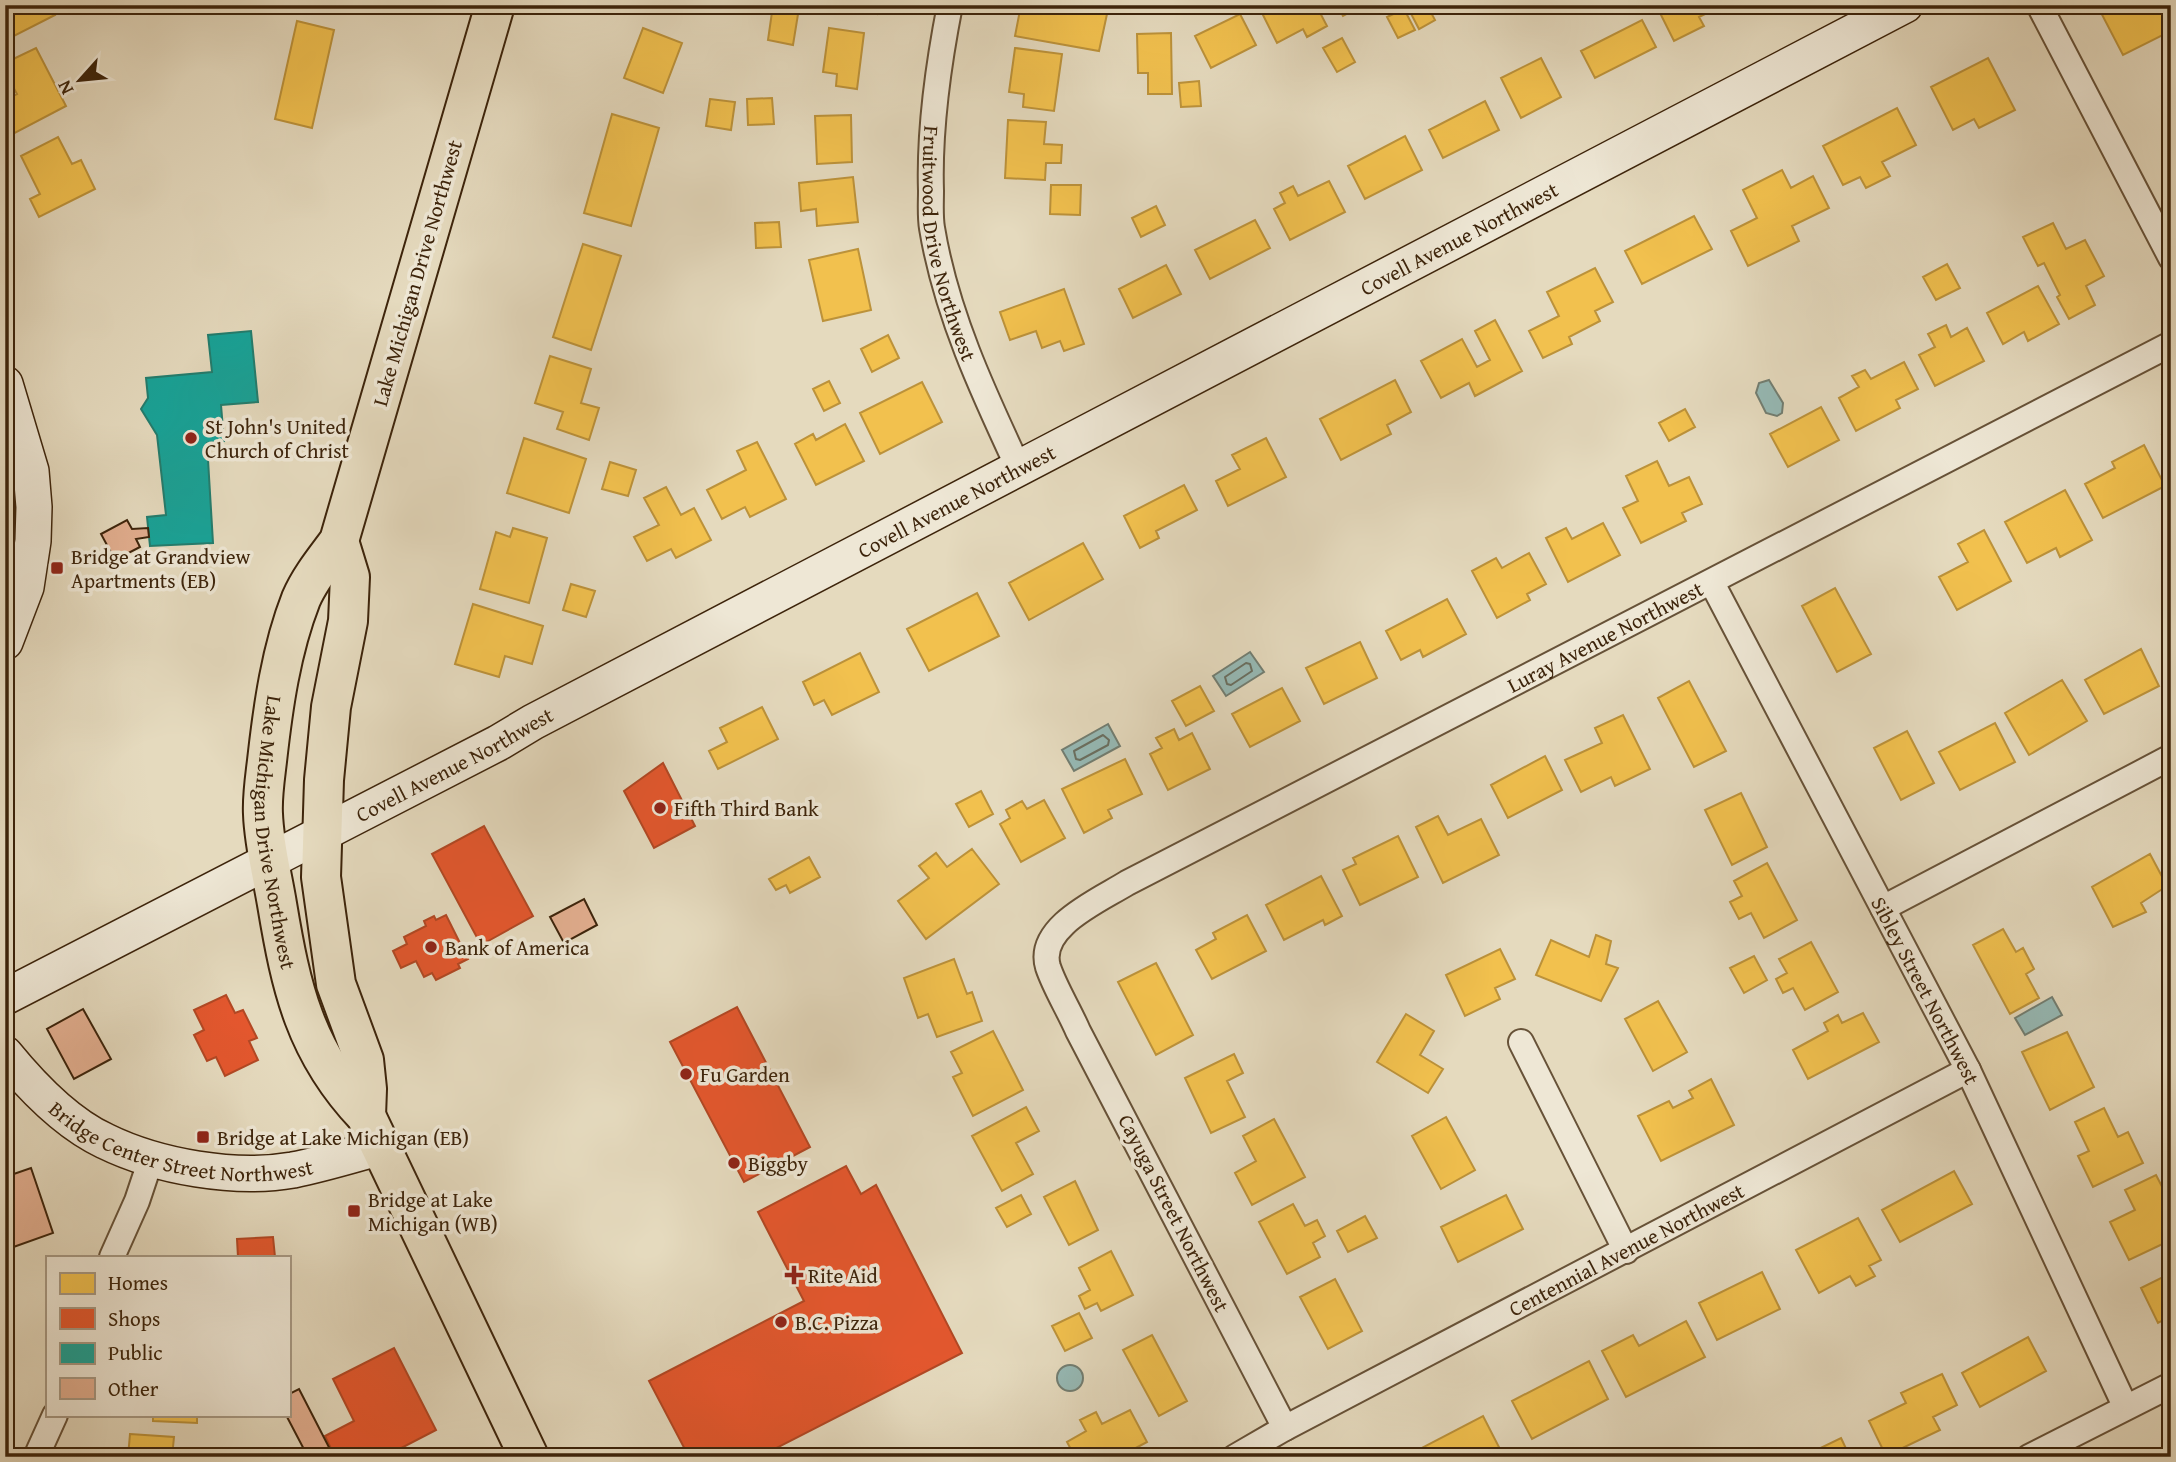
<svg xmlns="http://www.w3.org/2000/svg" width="2176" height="1462" font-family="'Gentium Book Plus',serif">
<rect width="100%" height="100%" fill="#e5dabe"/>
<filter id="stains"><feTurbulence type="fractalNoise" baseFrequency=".00286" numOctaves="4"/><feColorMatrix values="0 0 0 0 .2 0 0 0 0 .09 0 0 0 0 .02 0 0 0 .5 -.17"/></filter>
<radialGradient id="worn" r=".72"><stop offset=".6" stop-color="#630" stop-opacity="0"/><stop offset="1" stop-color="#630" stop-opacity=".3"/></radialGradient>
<path fill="#96bab6" stroke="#727e72" stroke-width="2" d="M 1769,380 L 1783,403 L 1782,413 L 1777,416 L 1766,413 L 1756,393 L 1759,383 Z
M 1250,652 L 1264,672 L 1226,696 L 1213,676 Z
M 1108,724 L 1120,746 L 1074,771 L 1062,750 Z
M 2052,997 L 2062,1015 L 2025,1035 L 2015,1018 Z
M1057 1378a13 13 0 1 1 26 0a13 13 0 1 1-26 0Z"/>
<path fill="#f2c14e" stroke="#bc923a" stroke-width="2" d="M 5,5 L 50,5 L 55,15 L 8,39 L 5,34 Z
M 773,5 L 799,8 L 793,45 L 768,40 Z
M 846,5 L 879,5 L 877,14 Z
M 1021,5 L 1060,5 L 1107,14 L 1099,51 L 1015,36 Z
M 1258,5 L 1316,5 L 1327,26 L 1307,37 L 1303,29 L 1277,43 Z
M 1337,5 L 1363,5 L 1343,16 Z
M 1365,5 L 1385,5 L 1369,13 Z
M 1427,5 L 1435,20 L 1419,29 L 1407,6 Z
M 1656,5 L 1723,5 L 1699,17 L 1704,26 L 1674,41 Z
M 2097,5 L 2171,5 L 2171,31 L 2123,55 Z
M 1404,9 L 1415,30 L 1398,38 L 1387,17 Z
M 1240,14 L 1256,45 L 1211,68 L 1195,36 Z
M 1642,20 L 1656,47 L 1595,78 L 1581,51 Z
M 297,21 L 334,30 L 312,128 L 275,119 Z
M 643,28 L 682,43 L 663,93 L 624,78 Z
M 829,28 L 864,33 L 857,89 L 836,86 L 837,74 L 823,72 Z
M 1171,33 L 1172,94 L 1148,94 L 1148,73 L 1138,73 L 1137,34 Z
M 1342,38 L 1355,62 L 1337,72 L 1323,48 Z
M 36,48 L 66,106 L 9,136 L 5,129 L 5,100 L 17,94 L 5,72 L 5,63 Z
M 1015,48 L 1062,54 L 1054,111 L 1023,107 L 1024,94 L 1009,92 Z
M 1541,58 L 1561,97 L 1521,118 L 1501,78 Z
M 1988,58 L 2015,110 L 1979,128 L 1974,119 L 1953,130 L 1931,87 Z
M 1199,81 L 1201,106 L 1181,107 L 1179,83 Z
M 772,98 L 774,124 L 748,125 L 747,99 Z
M 710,99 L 735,102 L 731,130 L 706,126 Z
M 1485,101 L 1499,130 L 1443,158 L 1429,130 Z
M 1897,108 L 1916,145 L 1882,162 L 1890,176 L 1866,188 L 1860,177 L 1843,185 L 1823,146 Z
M 612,114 L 659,128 L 631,226 L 584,213 Z
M 851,115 L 852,162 L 817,164 L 815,116 Z
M 1008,120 L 1046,122 L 1044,144 L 1062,145 L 1061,163 L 1046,163 L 1045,180 L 1005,178 Z
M 1405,136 L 1422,170 L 1365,199 L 1348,166 Z
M 58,137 L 72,164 L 81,160 L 95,189 L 39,217 L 30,199 L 40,194 L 21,156 Z
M 1782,170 L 1791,188 L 1813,176 L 1829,208 L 1792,226 L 1799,241 L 1748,266 L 1731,231 L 1757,218 L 1743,190 Z
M 853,177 L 858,222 L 817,226 L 816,209 L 801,211 L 799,183 Z
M 1329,181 L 1345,212 L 1290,240 L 1274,209 L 1285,203 L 1280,193 L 1293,186 L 1298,196 Z
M 1051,185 L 1081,185 L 1080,215 L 1050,214 Z
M 1156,206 L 1165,225 L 1141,237 L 1132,218 Z
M 1694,216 L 1712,249 L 1642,284 L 1625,251 Z
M 1255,220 L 1270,248 L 1210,279 L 1195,250 Z
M 779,222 L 781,247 L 756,248 L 755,223 Z
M 2053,223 L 2066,249 L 2085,240 L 2104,276 L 2086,286 L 2095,305 L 2069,319 L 2057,297 L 2060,295 L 2044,263 L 2038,266 L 2023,237 Z
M 583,244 L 621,256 L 591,350 L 553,337 Z
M 858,249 L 871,310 L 823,321 L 809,260 Z
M 1947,264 L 1960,288 L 1936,300 L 1923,277 Z
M 1166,265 L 1181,294 L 1133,318 L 1119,289 Z
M 1595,268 L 1613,302 L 1595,311 L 1600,321 L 1569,337 L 1572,344 L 1543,358 L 1529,331 L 1559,316 L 1547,292 Z
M 2038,286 L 2059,324 L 2028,341 L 2024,332 L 2003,344 L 1987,313 Z
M 1064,289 L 1084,344 L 1064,351 L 1060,341 L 1042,348 L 1036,331 L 1010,340 L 1000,312 Z
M 1495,320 L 1522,371 L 1475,396 L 1469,383 L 1441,398 L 1421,361 L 1462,339 L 1477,367 L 1490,360 L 1475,331 Z
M 1946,325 L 1951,337 L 1967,328 L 1984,361 L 1935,386 L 1919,355 L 1935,347 L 1928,334 Z
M 888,335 L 899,358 L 872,372 L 861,349 Z
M 550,356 L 591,369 L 581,403 L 599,408 L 589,440 L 557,429 L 563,412 L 535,403 Z
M 1904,362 L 1918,389 L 1896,400 L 1900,408 L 1856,431 L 1839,398 L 1859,387 L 1852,376 L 1865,370 L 1871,379 Z
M 1395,380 L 1411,412 L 1387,425 L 1391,434 L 1341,460 L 1320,419 Z
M 829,381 L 840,403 L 824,411 L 813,389 Z
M 922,382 L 942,422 L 880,454 L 860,413 Z
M 1821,407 L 1839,440 L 1788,467 L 1770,434 Z
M 1685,409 L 1695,427 L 1669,441 L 1659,423 Z
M 845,424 L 864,461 L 816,485 L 795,444 L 813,434 L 816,440 Z
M 2171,430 L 2171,452 L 2162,435 Z
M 524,438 L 586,459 L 569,513 L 507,493 Z
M 1266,438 L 1286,477 L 1228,506 L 1216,481 L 1240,469 L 1232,455 Z
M 757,442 L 786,499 L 750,517 L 745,507 L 722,519 L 707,490 L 746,470 L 737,451 Z
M 2144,445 L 2165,486 L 2103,518 L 2085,484 L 2115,468 L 2112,462 Z
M 1657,461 L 1669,486 L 1689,477 L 1702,504 L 1682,513 L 1686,521 L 1641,543 L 1623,508 L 1638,501 L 1626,476 Z
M 610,462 L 636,470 L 628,496 L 602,489 Z
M 1184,485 L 1197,510 L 1156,531 L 1159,538 L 1140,548 L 1124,516 Z
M 666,487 L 681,515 L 694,508 L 711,540 L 676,558 L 671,549 L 647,561 L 634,537 L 659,525 L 644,498 Z
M 2065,490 L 2092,540 L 2060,557 L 2056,548 L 2027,563 L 2005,522 Z
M 1603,523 L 1620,555 L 1568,582 L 1546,538 L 1566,528 L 1572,539 Z
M 513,528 L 547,538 L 529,603 L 480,589 L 496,532 L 510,537 Z
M 1984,530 L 2011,581 L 1957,610 L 1939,577 L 1968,562 L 1958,544 Z
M 1083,543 L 1103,579 L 1029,620 L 1009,583 Z
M 1529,553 L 1546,584 L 1527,594 L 1530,600 L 1497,618 L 1472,571 L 1496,558 L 1502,568 Z
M 571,584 L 595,591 L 586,617 L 563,610 Z
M 1835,588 L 1871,654 L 1837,672 L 1802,606 Z
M 977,593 L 999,636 L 929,671 L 907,629 Z
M 1447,599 L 1466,634 L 1423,657 L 1420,650 L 1401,660 L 1386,631 Z
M 473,604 L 543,626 L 532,664 L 505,656 L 499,677 L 455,664 Z
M 1360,642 L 1377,678 L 1324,704 L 1306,668 Z
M 2141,649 L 2159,686 L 2104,714 L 2085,680 Z
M 860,653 L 879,692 L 832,715 L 824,700 L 814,705 L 803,682 Z
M 2062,680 L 2087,721 L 2029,755 L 2005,713 Z
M 1689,681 L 1726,751 L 1694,767 L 1658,698 Z
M 1200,686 L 1214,711 L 1186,726 L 1172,701 Z
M 1282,688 L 1300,721 L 1250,747 L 1232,714 Z
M 762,707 L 778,739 L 718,769 L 709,751 L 727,742 L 720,728 Z
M 1623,715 L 1650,769 L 1615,786 L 1611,777 L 1581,792 L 1565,760 L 1602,743 L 1595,728 Z
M 1995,723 L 2015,762 L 1960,790 L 1939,752 Z
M 1174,729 L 1179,740 L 1192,733 L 1210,769 L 1168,790 L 1150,754 L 1162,748 L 1156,738 Z
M 1907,731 L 1934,783 L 1901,800 L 1874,748 Z
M 1545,756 L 1562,790 L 1508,818 L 1491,785 Z
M 1125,759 L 1142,794 L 1108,810 L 1112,818 L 1084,833 L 1062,789 Z
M 981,791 L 993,814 L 969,827 L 956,804 Z
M 1741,793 L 1767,847 L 1732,865 L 1705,810 Z
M 1044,800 L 1065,838 L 1021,862 L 1000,824 L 1010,818 L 1006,810 L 1022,801 L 1027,809 Z
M 1438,816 L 1448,835 L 1481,819 L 1499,855 L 1443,883 L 1416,827 Z
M 1398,836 L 1418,877 L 1360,905 L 1343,870 L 1356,864 L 1353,858 Z
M 972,849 L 999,884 L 926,939 L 898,901 L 929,878 L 919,866 L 936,853 L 947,867 Z
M 2150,854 L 2167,886 L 2141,903 L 2146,912 L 2113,927 L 2092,887 Z
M 809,857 L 820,877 L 790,893 L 786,885 L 776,890 L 769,879 Z
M 1767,863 L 1797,920 L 1764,938 L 1751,913 L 1739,919 L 1730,902 L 1742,896 L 1734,881 Z
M 1321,876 L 1342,916 L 1325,925 L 1323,920 L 1284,940 L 1266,905 Z
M 1247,915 L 1266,951 L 1212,979 L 1196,950 L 1216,939 L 1213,933 Z
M 2003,929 L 2016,952 L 2023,948 L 2034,969 L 2026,974 L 2039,998 L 2010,1014 L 1973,945 Z
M 1596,935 L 1611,941 L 1606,964 L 1618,968 L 1601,1001 L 1536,975 L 1551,940 L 1589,957 Z
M 1811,942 L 1838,992 L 1805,1010 L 1793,988 L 1783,993 L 1776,979 L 1787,973 L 1779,959 Z
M 1500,949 L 1515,979 L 1495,988 L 1500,999 L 1465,1016 L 1446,975 Z
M 1754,956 L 1767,980 L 1744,993 L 1730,968 Z
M 954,959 L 967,994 L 972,992 L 982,1021 L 937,1037 L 928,1014 L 918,1018 L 904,978 Z
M 1156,963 L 1193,1035 L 1156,1055 L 1118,982 Z
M 1658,1001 L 1687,1052 L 1653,1071 L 1625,1019 Z
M 1863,1013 L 1879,1042 L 1808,1079 L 1793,1050 L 1828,1031 L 1824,1023 L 1838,1015 L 1842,1023 Z
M 1406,1014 L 1434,1031 L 1420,1055 L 1443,1069 L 1428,1093 L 1377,1062 Z
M 993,1031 L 1023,1090 L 973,1116 L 953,1077 L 962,1073 L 951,1052 Z
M 2067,1032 L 2094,1087 L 2050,1110 L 2022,1052 Z
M 1234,1054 L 1243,1073 L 1227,1081 L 1245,1117 L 1211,1133 L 1185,1078 Z
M 1711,1079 L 1734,1125 L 1661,1161 L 1638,1116 L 1669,1101 L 1673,1108 L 1693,1098 L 1689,1091 Z
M 1026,1107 L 1039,1131 L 1016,1143 L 1033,1174 L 1002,1191 L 972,1136 Z
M 2104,1108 L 2118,1137 L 2128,1132 L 2143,1163 L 2093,1187 L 2078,1156 L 2089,1151 L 2075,1122 Z
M 1446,1117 L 1475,1170 L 1441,1189 L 1412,1136 Z
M 1274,1119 L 1305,1177 L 1252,1205 L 1235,1173 L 1256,1161 L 1243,1136 Z
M 1954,1171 L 1972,1204 L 1900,1242 L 1882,1210 Z
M 2156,1175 L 2171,1204 L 2171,1240 L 2129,1260 L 2110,1222 L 2135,1210 L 2125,1190 Z
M 1075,1181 L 1098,1230 L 1069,1245 L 1044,1197 Z
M 1021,1195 L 1031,1214 L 1007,1227 L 996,1208 Z
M 1506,1195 L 1523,1229 L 1458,1262 L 1441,1227 Z
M 1293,1204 L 1305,1226 L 1317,1220 L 1325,1236 L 1313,1243 L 1320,1257 L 1287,1274 L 1259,1222 Z
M 1365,1216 L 1377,1238 L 1348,1252 L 1337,1231 Z
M 1858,1218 L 1881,1260 L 1869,1266 L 1875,1276 L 1856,1286 L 1850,1276 L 1819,1293 L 1796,1250 Z
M 1111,1251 L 1133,1295 L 1101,1311 L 1097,1303 L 1085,1309 L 1079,1296 L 1090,1290 L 1079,1268 Z
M 1762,1272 L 1780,1309 L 1717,1340 L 1699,1303 Z
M 2171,1273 L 2171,1316 L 2158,1323 L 2141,1288 Z
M 1335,1279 L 1362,1331 L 1328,1349 L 1300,1297 Z
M 1079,1313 L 1092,1338 L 1065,1351 L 1052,1326 Z
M 1686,1321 L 1705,1357 L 1626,1397 L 1602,1351 L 1633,1335 L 1639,1346 Z
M 1152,1335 L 1187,1401 L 1159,1416 L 1123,1350 Z
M 2028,1337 L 2046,1371 L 1980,1407 L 1962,1373 Z
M 1589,1361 L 1608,1399 L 1532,1439 L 1512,1401 Z
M 1942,1374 L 1957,1405 L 1933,1417 L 1940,1430 L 1886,1456 L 1869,1421 L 1906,1403 L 1901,1393 Z
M 1130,1410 L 1147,1442 L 1119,1457 L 1075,1457 L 1067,1442 L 1086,1431 L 1080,1420 L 1096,1412 L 1102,1424 Z
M 153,1415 L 197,1415 L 197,1423 L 153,1421 Z
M 1483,1416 L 1502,1453 L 1494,1457 L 1412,1457 L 1410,1454 Z
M 130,1434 L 174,1437 L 172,1457 L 128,1457 Z
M 1841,1438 L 1850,1457 L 1802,1457 Z"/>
<path fill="#e4572e" stroke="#b24824" stroke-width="2" d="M 663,763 L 695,826 L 654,848 L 624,791 Z
M 484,826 L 533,916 L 481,945 L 432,854 Z
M 446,915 L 468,959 L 458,964 L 460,968 L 436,980 L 432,973 L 424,977 L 416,961 L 401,968 L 393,951 L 407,944 L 404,937 L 426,926 L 424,921 L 434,916 L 436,920 Z
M 226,995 L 235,1013 L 243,1010 L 257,1038 L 249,1041 L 258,1060 L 225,1076 L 216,1057 L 207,1061 L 194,1035 L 204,1030 L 194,1010 Z
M 737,1007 L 810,1147 L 744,1182 L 670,1042 Z
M 846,1166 L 861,1194 L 876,1185 L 962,1353 L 759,1457 L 689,1457 L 649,1381 L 804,1301 L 758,1212 Z
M 273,1237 L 275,1257 L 238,1257 L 237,1239 Z
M 394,1348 L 436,1430 L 384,1457 L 335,1457 L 325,1436 L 354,1421 L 333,1379 Z"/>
<path fill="#17a398" stroke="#227d6e" stroke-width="2" d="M 251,331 L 258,402 L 221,405 L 224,441 L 207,443 L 213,543 L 150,546 L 147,517 L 166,515 L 157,435 L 141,409 L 148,398 L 146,378 L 212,372 L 208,335 Z"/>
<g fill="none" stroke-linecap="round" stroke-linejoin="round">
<path stroke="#6a6f60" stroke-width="2" d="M 1246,663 L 1250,664 L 1252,671 L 1231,685 L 1227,684 L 1225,677 Z
M 1103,735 L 1109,740 L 1108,745 L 1080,760 L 1076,759 L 1074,751 Z"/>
</g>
<path fill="#e2ae8f" stroke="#3d240b" stroke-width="2" d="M 127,520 L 132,529 L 148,528 L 149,537 L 136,539 L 140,547 L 115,560 L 101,534 Z
M 584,899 L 597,925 L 564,943 L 550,917 Z
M 83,1009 L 111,1059 L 74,1079 L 47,1029 Z
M 31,1168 L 53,1233 L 5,1250 L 5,1177 Z
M 299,1389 L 334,1457 L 308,1457 L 286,1415 L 289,1415 L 289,1394 Z"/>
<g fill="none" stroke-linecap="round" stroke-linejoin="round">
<defs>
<g id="street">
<path id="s1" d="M 950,5 C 938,66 929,129 931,191 C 931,203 930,216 932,228 C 946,313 983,392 1019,469"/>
<path d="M 2039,5 L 2171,258"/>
<path id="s2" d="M 1712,583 L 1968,1070 L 2125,1406"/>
<path d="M 1883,908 L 2171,757"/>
<path d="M 1521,1042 L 1626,1251"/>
<path d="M 112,1257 L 137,1201 L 151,1159"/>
<path id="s3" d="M 1285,1428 L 1078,1031 C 1069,1010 1055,988 1048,967 C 1036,927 1100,900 1127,883 L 2171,344"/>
<path d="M 36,1457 L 55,1415"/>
<path id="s4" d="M 1235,1457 L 1285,1428 L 1968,1070"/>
<path d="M 2029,1457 L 2171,1385"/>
</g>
<g id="secondary">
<path d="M 5,384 L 31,471 L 34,507 L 33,541 L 26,587 L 5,642"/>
<path id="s5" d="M 5,997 L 498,743 L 533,722 L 1905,5"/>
<path id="s6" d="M 5,1054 C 32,1087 66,1123 105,1141 C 158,1167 235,1180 293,1170 C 323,1164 352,1155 381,1147"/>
</g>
<g id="highway">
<path id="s7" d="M 495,5 L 339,541 C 325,560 310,578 301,599 C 281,650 273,707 267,761 C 265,778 262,797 263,814 C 264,844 272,874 277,904 C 291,988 305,1052 366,1116 L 529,1457"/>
<path d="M 339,541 L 350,577 L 348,621 L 331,707 L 324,780 L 321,877 L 336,984 L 364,1060 L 367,1089 L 366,1116"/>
</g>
</defs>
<use href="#street" stroke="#675238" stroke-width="28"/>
<use href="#secondary" stroke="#3d240b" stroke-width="38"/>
<use href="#highway" stroke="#3d240b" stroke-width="42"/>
<use href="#street" stroke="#eee7d5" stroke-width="24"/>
<use href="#secondary" stroke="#eee7d5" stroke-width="35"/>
<use href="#highway" stroke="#e5dabe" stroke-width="38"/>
</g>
<g fill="#8f2418" stroke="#eee7d5" stroke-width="2.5">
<circle cx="191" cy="438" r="7"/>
<rect x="50" y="561" width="14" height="14" rx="3.5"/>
<circle cx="660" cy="808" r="7"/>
<circle cx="431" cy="947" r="7"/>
<circle cx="686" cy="1074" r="7"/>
<rect x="196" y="1130" width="14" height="14" rx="3.5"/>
<circle cx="734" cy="1163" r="7"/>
<rect x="347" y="1204" width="14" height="14" rx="3.5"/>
<path d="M790.5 1264.5h7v7h7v7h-7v7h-7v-7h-7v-7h7z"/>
<circle cx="781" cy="1322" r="7"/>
</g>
<g text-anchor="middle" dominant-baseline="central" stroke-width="7" stroke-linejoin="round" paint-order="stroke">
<g font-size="21" fill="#3d240b" stroke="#eee7d5">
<text stroke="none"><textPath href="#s5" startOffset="1640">Covell Avenue Northwest</textPath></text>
<text stroke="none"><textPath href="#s1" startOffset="242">Fruitwood Drive Northwest</textPath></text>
<text transform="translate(417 273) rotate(-74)">Lake Michigan Drive Northwest</text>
<text stroke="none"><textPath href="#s5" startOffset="1073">Covell Avenue Northwest</textPath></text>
<text stroke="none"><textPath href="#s3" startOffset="1180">Luray Avenue Northwest</textPath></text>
<text stroke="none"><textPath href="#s5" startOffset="506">Covell Avenue Northwest</textPath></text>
<text stroke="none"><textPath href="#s7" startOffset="866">Lake Michigan Drive Northwest</textPath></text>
<text stroke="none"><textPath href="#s2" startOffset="460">Sibley Street Northwest</textPath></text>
<text stroke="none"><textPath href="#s6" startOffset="208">Bridge Center Street Northwest</textPath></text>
<text transform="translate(1174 1213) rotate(63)">Cayuga Street Northwest</text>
<text stroke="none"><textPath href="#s4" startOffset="443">Centennial Avenue Northwest</textPath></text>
</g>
<g font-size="21" fill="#3d240b" stroke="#eee7d5" text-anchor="start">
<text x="205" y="426">St John's United<tspan x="205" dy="24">Church of Christ</tspan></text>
<text x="71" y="556">Bridge at Grandview<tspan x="71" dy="24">Apartments (EB)</tspan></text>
<text x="674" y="808">Fifth Third Bank</text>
<text x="445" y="947">Bank of America</text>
<text x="700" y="1074">Fu Garden</text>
<text x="217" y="1137">Bridge at Lake Michigan (EB)</text>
<text x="748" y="1163">Biggby</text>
<text x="368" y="1199">Bridge at Lake<tspan x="368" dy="24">Michigan (WB)</tspan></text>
<text x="808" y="1275">Rite Aid</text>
<text x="795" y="1322">B.C. Pizza</text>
</g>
</g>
<rect width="2176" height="1462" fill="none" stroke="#e5dabe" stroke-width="28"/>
<rect x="7" y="7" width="2162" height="1448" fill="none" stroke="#3d240b" stroke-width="3.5"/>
<rect x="14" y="14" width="2148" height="1434" fill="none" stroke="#3d240b" stroke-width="2"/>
<rect x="46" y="1256" width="245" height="161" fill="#eee7d5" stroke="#a79984" stroke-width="2"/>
<rect x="60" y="1273" width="35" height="21" fill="#f2c14e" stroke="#a79984" stroke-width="2"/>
<text x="108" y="1290" font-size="21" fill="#3d240b">Homes</text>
<rect x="60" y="1308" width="35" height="21" fill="#e4572e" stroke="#a79984" stroke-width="2"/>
<text x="108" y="1326" font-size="21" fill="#3d240b">Shops</text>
<rect x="60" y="1343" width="35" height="21" fill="#17a398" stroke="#a79984" stroke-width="2"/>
<text x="108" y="1360" font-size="21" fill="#3d240b">Public</text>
<rect x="60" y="1378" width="35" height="21" fill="#e2ae8f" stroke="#a79984" stroke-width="2"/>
<text x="108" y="1396" font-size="21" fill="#3d240b">Other</text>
<g transform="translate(80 80) rotate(243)" stroke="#eee7d5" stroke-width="5" paint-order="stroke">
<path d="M0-5L12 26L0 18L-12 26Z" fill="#3d240b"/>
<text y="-10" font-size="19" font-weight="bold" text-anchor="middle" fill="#3d240b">N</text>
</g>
<rect width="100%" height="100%" filter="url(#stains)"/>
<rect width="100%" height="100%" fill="url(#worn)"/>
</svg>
